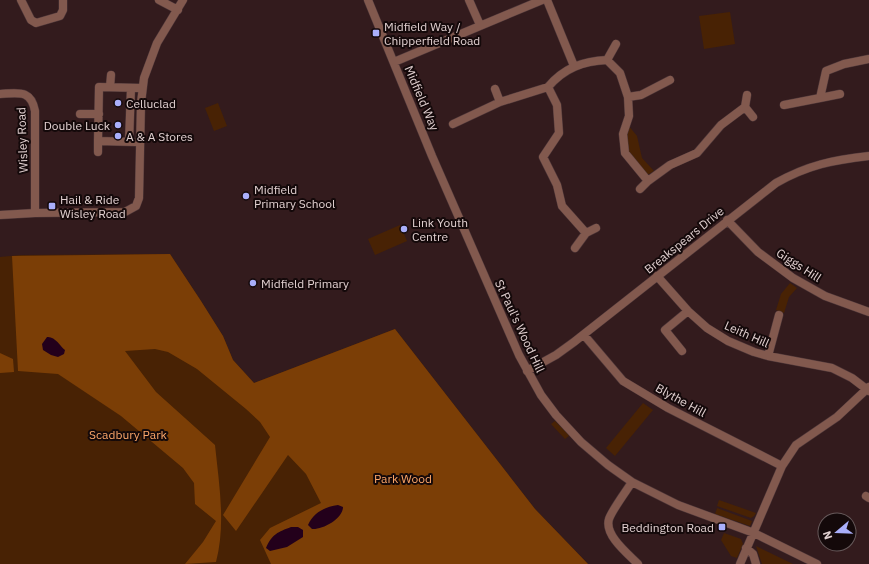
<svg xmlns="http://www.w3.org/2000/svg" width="869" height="564" font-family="'IBM Plex Sans',sans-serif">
<rect width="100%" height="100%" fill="#331b1d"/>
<path fill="#482204" d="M 730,12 L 735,44 L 704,49 L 699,16 Z
M 218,103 L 227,126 L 214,131 L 205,108 Z
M 628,125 L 637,136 L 642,158 L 654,171 L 649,174 L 645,174 C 630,156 622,150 628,125 Z
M 400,225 L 407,241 L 375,255 L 368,239 Z
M 170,254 L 201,301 L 223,336 L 233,360 L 254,383 L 395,329 L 535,509 L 588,564 L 0,564 L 0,257 L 21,255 Z
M 790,283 L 797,288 L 789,297 L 784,313 L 776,310 L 781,294 Z
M 643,403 L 653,410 L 615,456 L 606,448 Z
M 555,421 L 568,434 L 569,436 L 565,439 L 551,424 Z
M 719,500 L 756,513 L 754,516 L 751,518 L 717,506 Z
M 717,508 L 752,521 L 750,526 L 715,514 Z
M 724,533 L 741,539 L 743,544 L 737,558 L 731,556 L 721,540 Z
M 756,546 L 793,564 L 762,564 Z"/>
<path fill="#7b3e06" d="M 170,254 L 201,301 L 223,336 L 233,360 L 254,383 L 395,329 L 535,509 L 588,564 L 271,564 L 260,540 L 270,528 L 321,503 L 306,474 L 288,455 L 236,531 L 223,515 L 270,437 L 260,422 L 246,409 L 197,369 L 168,352 L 155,349 L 125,351 L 156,392 L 215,445 C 219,484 226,524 216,562 L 185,564 L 203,542 L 216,521 L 195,504 L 194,483 L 183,468 L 121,416 L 58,374 L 18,371 L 12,256 Z
M 0,353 L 13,359 L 14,372 L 0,373 Z"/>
<path fill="#23001b" d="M 47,337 C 55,336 60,346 65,350 L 64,354 L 58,357 L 51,355 L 43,350 L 42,344 Z
M 338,505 L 343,507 C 343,519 322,530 312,529 L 308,525 C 314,512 325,507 338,505 Z
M 291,527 L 298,527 L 303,530 L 303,537 L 287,547 L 270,551 L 266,548 C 272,534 278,532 291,527 Z"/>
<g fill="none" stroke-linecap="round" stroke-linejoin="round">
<defs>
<path id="minor" d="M 21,0 L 31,20 L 36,23 L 60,16 L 63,10 L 63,0
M 159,0 L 178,10
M 368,0 L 432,156 L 519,355 L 541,395 L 556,415 L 581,442 L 608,465 L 632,482 L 678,505 L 754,533 L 817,564
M 469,0 L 480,25
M 547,0 L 574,66
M 607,60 L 616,44
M 394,62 L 542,0
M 110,87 L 111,75
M 495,89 L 500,102
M 0,94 C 18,93 31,89 35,111 L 35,213
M 628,97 L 641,95 L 670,80
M 820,98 L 840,94
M 784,105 L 820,98 L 826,71 L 844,64 L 869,59
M 745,107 L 753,117
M 80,114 L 99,114
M 453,124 L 500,102 L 548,87
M 98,141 L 99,87 L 142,88
M 129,142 L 131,88
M 98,152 L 98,141 L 135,142
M 648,181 L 670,165 L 697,153 L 721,125 L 745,107 L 747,95
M 0,215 L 35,213 L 125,212 L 136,206 L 139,198 L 141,103 L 144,78 L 157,43 L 183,0
M 727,220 L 758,252 L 793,278 L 825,296 L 869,312
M 586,233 L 562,206 L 557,185 L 543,157 L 559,133 L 557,105 L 548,87 C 564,68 583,61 607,60 L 620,73 L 628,97 L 629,116 L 623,134 L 625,153 L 648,181 L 640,189
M 575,248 L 586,233 L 596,228
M 657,276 L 688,311 L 707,328 L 728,341 L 754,352 L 768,356 L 832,368 L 852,378 L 869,391
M 584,335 L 623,381 L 668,408 L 782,466
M 682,351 L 665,330 L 688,311
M 768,356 L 779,315
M 527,371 L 556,355 L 574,342 L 776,183 C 808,165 833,160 869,156
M 632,482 C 627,490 612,510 609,519 C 604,535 628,554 638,564
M 866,496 L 869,498
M 746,548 L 753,554 L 756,564
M 740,564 L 782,466 L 796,445 L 837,417 L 869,387"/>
</defs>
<use href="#minor" stroke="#4f383a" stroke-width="9"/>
<use href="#minor" stroke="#82594e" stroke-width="8"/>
</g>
<g fill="#aaaffb" stroke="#14090a" stroke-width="1.5">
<rect x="372" y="29" width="8" height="8" rx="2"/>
<circle cx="118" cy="103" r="4"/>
<circle cx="118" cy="125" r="4"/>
<circle cx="118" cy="136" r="4"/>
<circle cx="246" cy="196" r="4"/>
<rect x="48" y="202" width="8" height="8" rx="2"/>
<circle cx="404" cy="229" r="4"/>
<circle cx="253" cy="283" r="4"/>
<rect x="718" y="523" width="8" height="8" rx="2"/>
</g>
<g text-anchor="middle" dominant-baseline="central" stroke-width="4" stroke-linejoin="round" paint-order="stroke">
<g font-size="12" fill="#e2d1d1" stroke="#14090a" text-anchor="start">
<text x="384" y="26">Midfield Way /<tspan x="384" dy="14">Chipperfield Road</tspan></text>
<text x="126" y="103">Celluclad</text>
<text x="110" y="125" text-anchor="end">Double Luck</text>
<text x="126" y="136">A &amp; A Stores</text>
<text x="254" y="189">Midfield<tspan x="254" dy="14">Primary School</tspan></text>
<text x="60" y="199">Hail &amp; Ride<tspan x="60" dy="14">Wisley Road</tspan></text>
<text x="412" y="222">Link Youth<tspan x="412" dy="14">Centre</tspan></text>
<text x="261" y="283">Midfield Primary</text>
<text x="714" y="527" text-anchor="end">Beddington Road</text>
</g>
<g font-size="12" fill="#e2d1d1" stroke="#14090a">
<text transform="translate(422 98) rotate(67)">Midfield Way</text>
<text transform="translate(22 140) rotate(-92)">Wisley Road</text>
<text transform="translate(684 240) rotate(-39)">Breakspears Drive</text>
<text transform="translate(799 265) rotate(33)">Giggs Hill</text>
<text transform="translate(520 326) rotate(65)">St Paul's Wood Hill</text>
<text transform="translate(747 334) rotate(24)">Leith Hill</text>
<text transform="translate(681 400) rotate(29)">Blythe Hill</text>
</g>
<g font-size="12" fill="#fda76a" stroke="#14090a">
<text x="128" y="434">Scadbury Park</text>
<text x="403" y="478">Park Wood</text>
</g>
</g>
<g transform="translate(837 532) rotate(251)"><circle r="19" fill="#14090a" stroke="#66595a"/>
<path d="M0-3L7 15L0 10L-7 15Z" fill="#aaaffb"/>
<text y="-6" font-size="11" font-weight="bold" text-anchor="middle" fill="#e2d1d1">N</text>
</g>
</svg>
